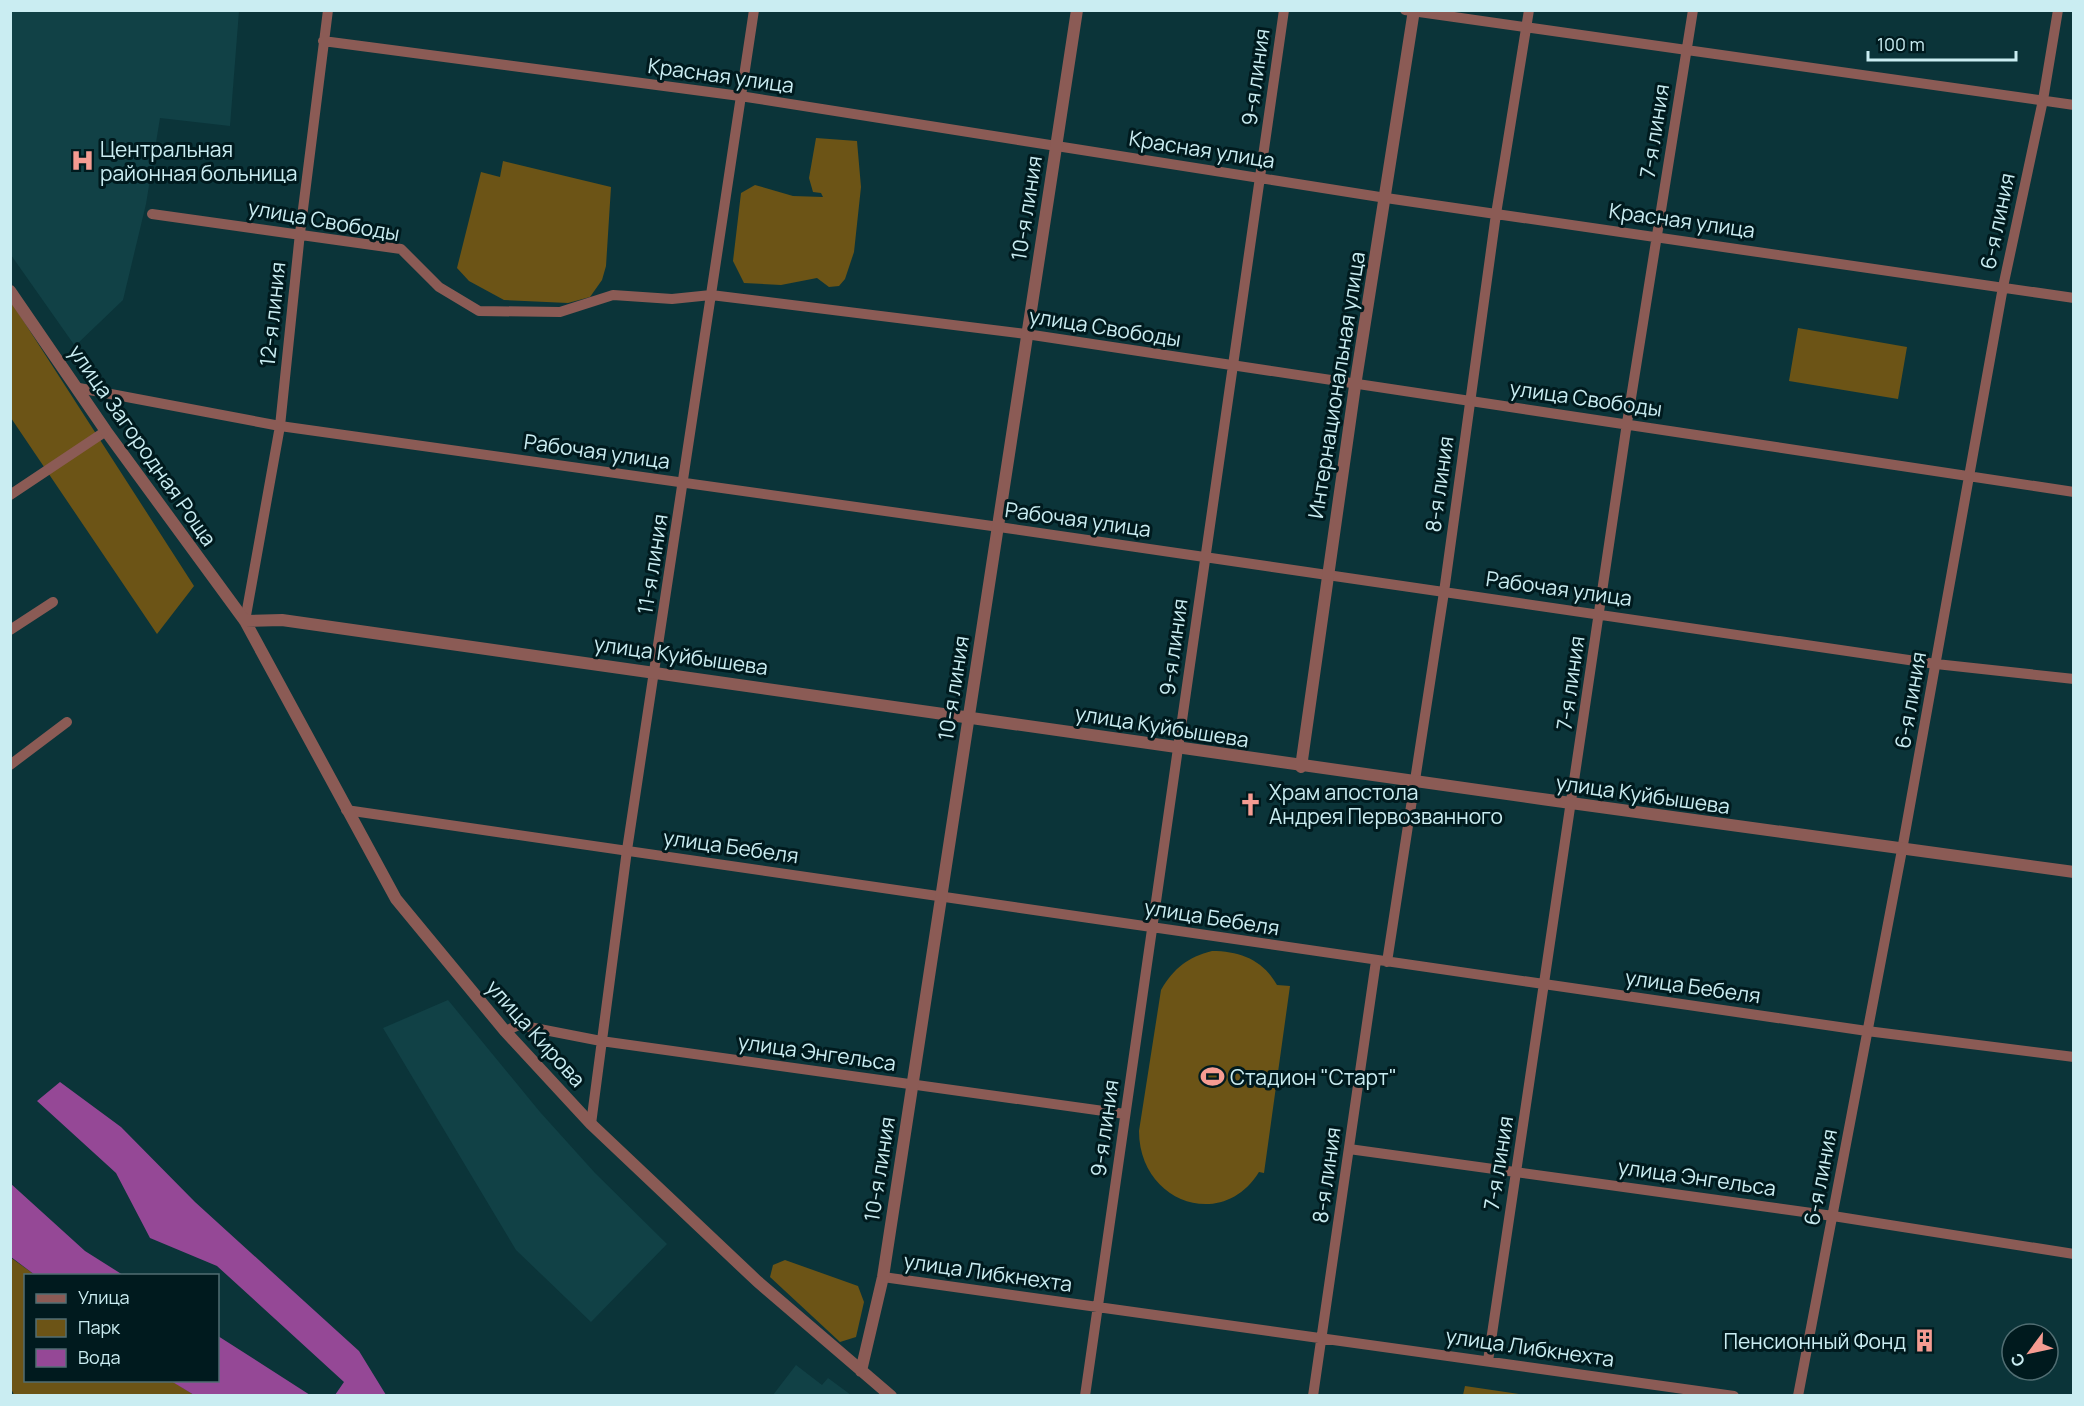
<svg xmlns="http://www.w3.org/2000/svg" width="2084" height="1406" font-family="Manrope,sans-serif">
<rect width="100%" height="100%" fill="#0b3439"/>
<path fill="#114146" d="M 10,11 L 239,11 L 230,126 L 160,118 L 146,204 L 123,300 L 75,346 L 11,255 Z
M 448,1000 L 540,1112 L 595,1173 L 667,1244 L 591,1322 L 516,1250 L 383,1028 Z
M 796,1365 L 822,1385 L 828,1378 L 851,1395 L 773,1395 Z"/>
<path fill="#6c5416" d="M 816,138 L 857,141 L 861,187 L 854,252 L 845,279 L 839,286 L 829,287 L 817,278 L 781,285 L 744,283 L 733,261 L 741,193 L 755,185 L 793,196 L 823,197 L 821,193 L 813,192 L 809,178 Z
M 503,161 L 611,187 L 606,266 L 602,280 L 590,297 L 568,303 L 504,300 L 469,281 L 457,268 L 481,172 L 500,177 Z
M 10,300 L 194,586 L 157,634 L 11,418 Z
M 1798,328 L 1907,347 L 1898,399 L 1789,381 Z
M 1212,951 C 1240,951 1263,960 1277,985 L 1290,986 L 1264,1173 L 1259,1172 C 1222,1232 1139,1202 1139,1131 L 1161,990 C 1174,968 1188,957 1212,951 Z
M 10,1257 L 35,1275 L 26,1276 L 26,1380 L 172,1381 L 194,1395 L 14,1395 L 10,1386 Z
M 785,1260 L 858,1286 L 864,1302 L 856,1337 L 840,1342 L 770,1277 L 773,1265 Z
M 1465,1386 L 1519,1394 L 1519,1395 L 1463,1395 Z"/>
<path fill="#954896" d="M 60,1082 L 121,1127 L 195,1202 L 359,1351 L 386,1395 L 335,1395 L 344,1382 L 217,1266 L 150,1238 L 116,1173 L 37,1101 Z
M 10,1183 L 85,1251 L 123,1275 L 35,1275 L 11,1257 Z
M 218,1336 L 310,1395 L 194,1395 L 171,1381 L 218,1380 Z"/>
<g fill="none" stroke-linecap="round" stroke-linejoin="round">
<path stroke="#8b5b55" stroke-width="10" d="M 1405,10 L 2074,105
M 323,41 L 740,96 L 1386,198 L 2074,298
M 152,214 L 401,249 L 439,287 L 479,311 L 560,312 L 613,295 L 672,299 L 711,295 L 1026,334 L 2074,492
M 79,388 L 280,426 L 999,527 L 1936,664 L 2074,679
M 10,495 L 106,431
M 245,621 L 280,426 L 300,233 L 328,10
M 10,630 L 53,602
M 10,765 L 67,722
M 346,810 L 1867,1031 L 2074,1057
M 1387,962 L 1444,592 L 1496,214 L 1529,10
M 505,1031 L 519,1025 L 601,1041 L 1125,1114
M 591,1124 L 627,850 L 754,10
M 1349,1149 L 1833,1216 L 2074,1254
M 883,1277 L 1734,1396
M 1488,1361 L 1627,423 L 1693,10
M 1085,1396 L 1284,10
M 1313,1396 L 1376,961
M 1798,1396 L 1902,850 L 2003,287 L 2043,100 L 2058,10"/>
<path stroke="#8b5b55" stroke-width="12" d="M 10,291 L 106,431 L 245,621 L 396,899 L 505,1031 L 591,1124 L 757,1281 L 891,1396
M 245,621 L 282,620 C 880,702 1476,793 2074,872
M 1301,767 L 1355,386 L 1414,10
M 861,1371 L 883,1277 L 1077,10"/>
</g>
<defs>
<symbol id="hospital-bare" viewBox="-9 -9 18 18"><path d="M-5-5h3v3.5h4V-5h3V5h-3V1.5h-4V5h-3Z" fill="#f59c92" stroke="#001a1e" stroke-width="2.5" paint-order="stroke"/></symbol>
<symbol id="church-bare" viewBox="-9 -9 18 18"><path d="M-1.2-6h2.4v3.5h3.3v2.4h-3.3V6h-2.4V-.1h-3.3v-2.4h3.3Z" fill="#f59c92" stroke="#001a1e" stroke-width="2.5" paint-order="stroke"/></symbol>
<symbol id="stadium-bare" viewBox="-9 -9 18 18"><path d="M0-5a6.5 5 0 1 0 0 10a6.5 5 0 1 0 0-10ZM-3.5-1.8h7v3.6h-7Z" fill="#f59c92" stroke="#001a1e" stroke-width="2.5" paint-order="stroke"/></symbol>
<symbol id="building-bare" viewBox="-9 -9 18 18"><path d="M-4-6H4V6H1V3H-1V6H-4ZM-2.5-4.3h1.7v1.8h-1.7ZM.8-4.3h1.7v1.8H.8ZM-2.5-1h1.7V.8h-1.7ZM.8-1h1.7V.8H.8Z" fill="#f59c92" stroke="#001a1e" stroke-width="2.5" paint-order="stroke"/></symbol>
</defs>
<g fill-rule="evenodd">
<use href="#hospital-bare" x="66" y="144" width="33" height="33"/>
<use href="#church-bare" x="1234" y="788" width="33" height="33"/>
<use href="#stadium-bare" x="1196" y="1060" width="33" height="33"/>
<use href="#building-bare" x="1908" y="1324" width="33" height="33"/>
</g>
<g text-anchor="middle" dominant-baseline="central" stroke-width="6" stroke-linejoin="round" paint-order="stroke">
<g font-size="21" fill="#caedf2" stroke="#001a1e">
<text transform="translate(721 75) rotate(8)">Красная улица</text>
<text transform="translate(1255 77) rotate(-82)">9-я линия</text>
<text transform="translate(1654 131) rotate(-81)">7-я линия</text>
<text transform="translate(1202 149) rotate(9)">Красная улица</text>
<text transform="translate(1026 208) rotate(-81)">10-я линия</text>
<text transform="translate(324 220) rotate(10)">улица Свободы</text>
<text transform="translate(1682 220) rotate(8)">Красная улица</text>
<text transform="translate(1997 221) rotate(-78)">6-я линия</text>
<text transform="translate(272 314) rotate(-84)">12-я линия</text>
<text transform="translate(1105 327) rotate(9)">улица Свободы</text>
<text transform="translate(1336 385) rotate(-81)">Интернациональная улица</text>
<text transform="translate(1586 398) rotate(8)">улица Свободы</text>
<text transform="translate(143 445) rotate(55)">улица Загородная Роща</text>
<text transform="translate(597 451) rotate(8)">Рабочая улица</text>
<text transform="translate(1439 484) rotate(-82)">8-я линия</text>
<text transform="translate(1078 519) rotate(8)">Рабочая улица</text>
<text transform="translate(652 564) rotate(-81)">11-я линия</text>
<text transform="translate(1559 588) rotate(8)">Рабочая улица</text>
<text transform="translate(1173 647) rotate(-82)">9-я линия</text>
<text transform="translate(681 655) rotate(8)">улица Куйбышева</text>
<text transform="translate(1570 683) rotate(-82)">7-я линия</text>
<text transform="translate(953 688) rotate(-81)">10-я линия</text>
<text transform="translate(1910 700) rotate(-80)">6-я линия</text>
<text transform="translate(1162 726) rotate(9)">улица Куйбышева</text>
<text transform="translate(1643 794) rotate(8)">улица Куйбышева</text>
<text transform="translate(731 846) rotate(8)">улица Бебеля</text>
<text transform="translate(1212 917) rotate(9)">улица Бебеля</text>
<text transform="translate(1693 986) rotate(8)">улица Бебеля</text>
<text transform="translate(536 1033) rotate(48)">улица Кирова</text>
<text transform="translate(817 1052) rotate(8)">улица Энгельса</text>
<text transform="translate(1104 1128) rotate(-82)">9-я линия</text>
<text transform="translate(1498 1163) rotate(-81)">7-я линия</text>
<text transform="translate(879 1169) rotate(-81)">10-я линия</text>
<text transform="translate(1326 1175) rotate(-82)">8-я линия</text>
<text transform="translate(1697 1177) rotate(8)">улица Энгельса</text>
<text transform="translate(1820 1177) rotate(-79)">6-я линия</text>
<text transform="translate(988 1272) rotate(8)">улица Либкнехта</text>
<text transform="translate(1530 1347) rotate(8)">улица Либкнехта</text>
</g>
<g font-size="21" fill="#caedf2" stroke="#001a1e" text-anchor="start">
<text x="100" y="149">Центральная<tspan x="100" dy="24">районная больница</tspan></text>
<text x="1269" y="792">Храм апостола<tspan x="1269" dy="24">Андрея Первозванного</tspan></text>
<text x="1230" y="1077">Стадион "Старт"</text>
<text x="1906" y="1341" text-anchor="end">Пенсионный Фонд</text>
</g>
</g>
<rect width="2084" height="1406" fill="none" stroke="#caedf2" stroke-width="24"/>
<rect x="24" y="1274" width="195" height="108" fill="#001a1e" stroke="#516e73" stroke-width="1.5"/>
<rect x="36" y="1294" width="30" height="9" fill="#8b5b55" stroke="#516e73" stroke-width="1.5"/>
<text x="78" y="1304" font-size="18" fill="#caedf2">Улица</text>
<rect x="36" y="1319" width="30" height="18" fill="#6c5416" stroke="#516e73" stroke-width="1.5"/>
<text x="78" y="1334" font-size="18" fill="#caedf2">Парк</text>
<rect x="36" y="1349" width="30" height="18" fill="#954896" stroke="#516e73" stroke-width="1.5"/>
<text x="78" y="1364" font-size="18" fill="#caedf2">Вода</text>
<g transform="translate(2030 1352) rotate(237)"><circle r="28" fill="#001a1e" stroke="#516e73" stroke-width="1.5"/>
<path d="M0-4.5L10 22L0 15L-10 22Z" fill="#f59c92"/>
<text y="-9" font-size="16" font-weight="bold" text-anchor="middle" fill="#caedf2">С</text>
</g>
<path d="M1868 51v9h148v-9" fill="none" stroke="#caedf2" stroke-width="3"/>
<text x="1877" y="51" font-size="18" fill="#caedf2" stroke="#001a1e" stroke-width="4.5" paint-order="stroke">100 m</text>
</svg>
